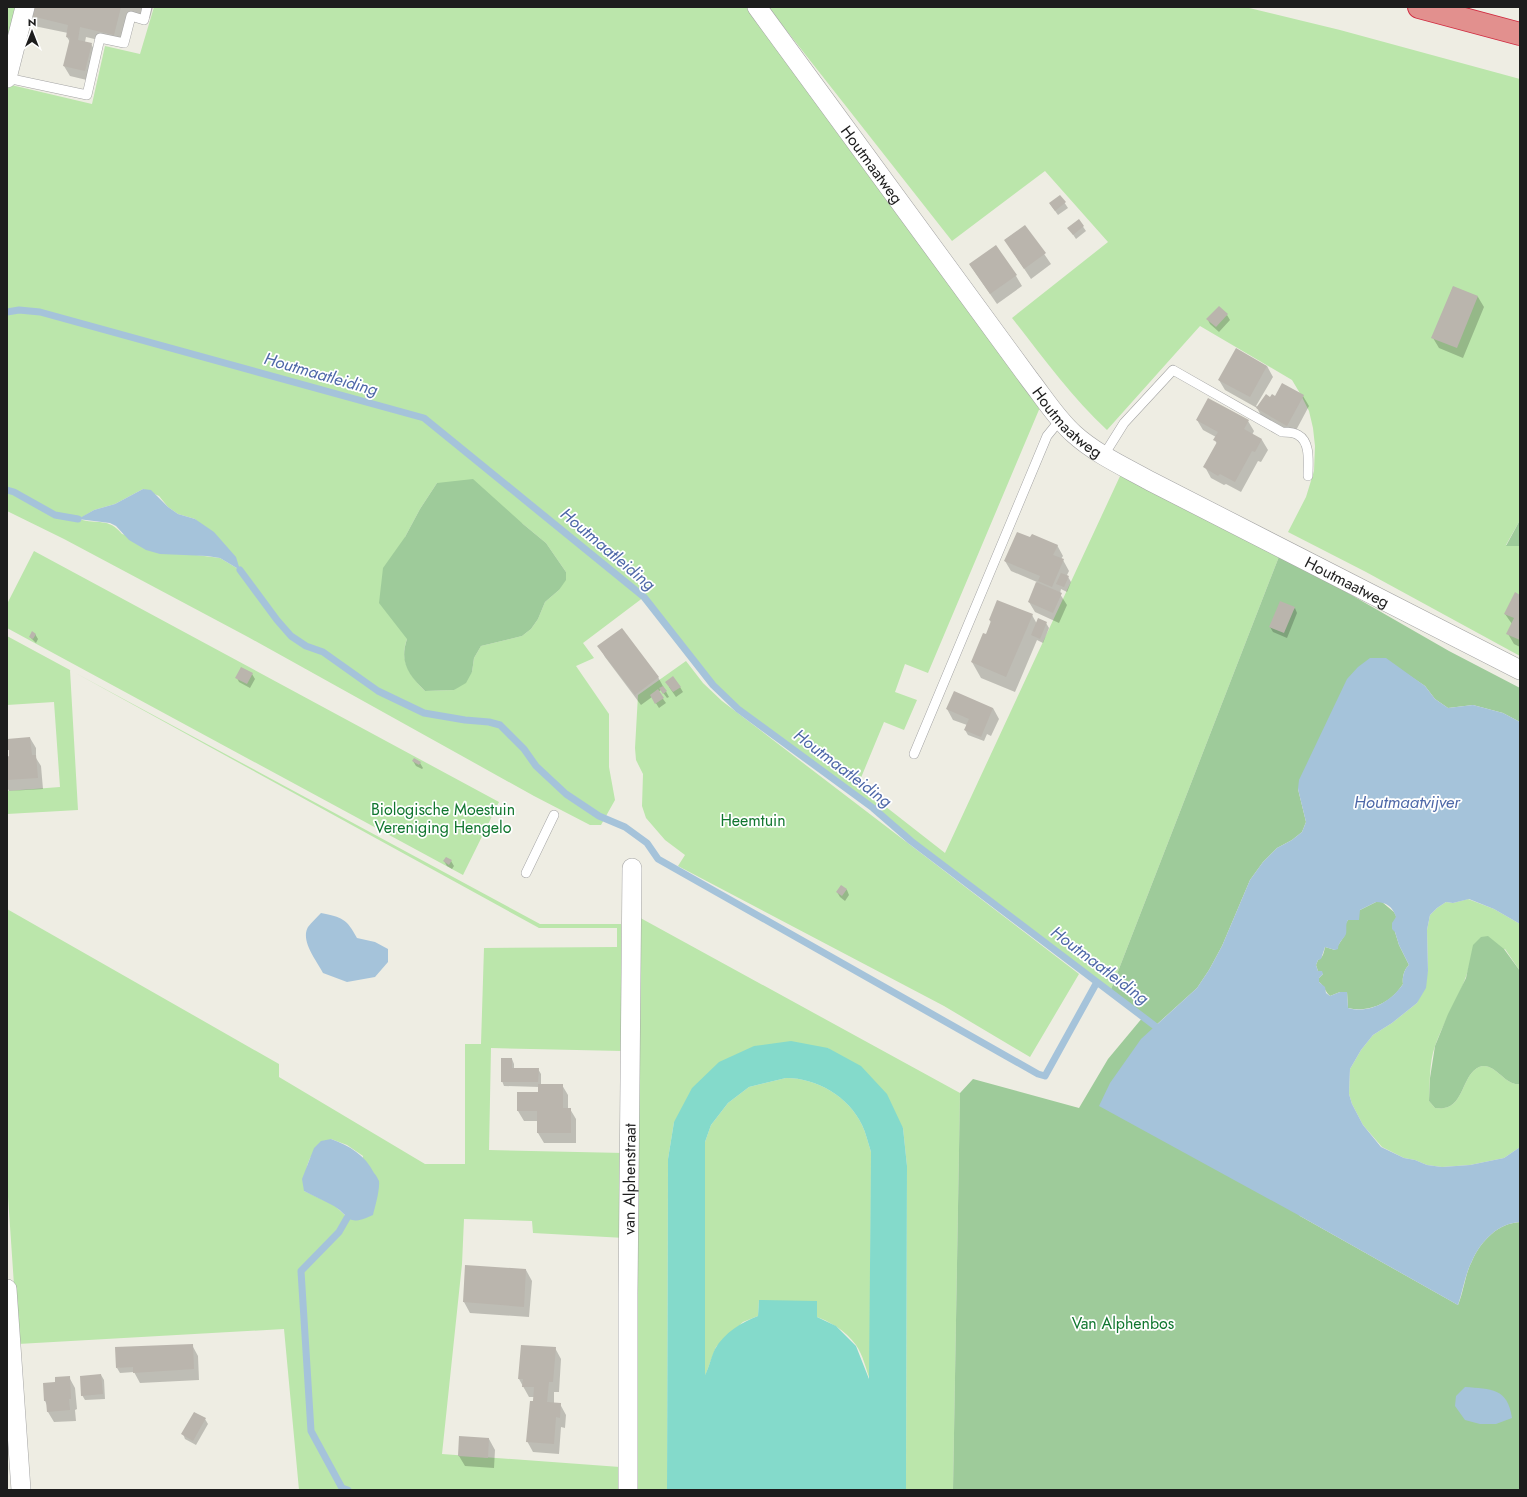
<svg xmlns="http://www.w3.org/2000/svg" width="1527" height="1497" font-family="Jost,sans-serif">
<rect width="100%" height="100%" fill="#eeede3"/>
<path fill="#bbe6ab" fill-rule="evenodd" d="M 7,7 L 19,7 L 7,58 Z
M 154,7 L 746,7 L 1041,405 L 928,673 L 905,664 L 895,692 L 917,700 L 904,730 L 884,722 L 858,785 L 945,853 L 1121,474 L 1280,554 L 1110,992 L 911,841 L 873,808 L 738,709 L 713,685 L 644,597 L 583,643 L 594,658 L 576,666 L 609,714 L 609,767 L 615,800 L 601,825 L 590,825 L 534,796 L 248,637 L 64,539 L 7,511 L 7,84 L 92,104 L 105,46 L 140,54 ZM 437,483 L 523,524 L 546,543 L 566,572 L 559,590 L 545,602 L 538,619 L 531,629 L 522,636 L 481,646 L 474,658 L 472,672 L 454,690 L 425,691 C 410,676 399,661 407,639 L 405,537 L 420,509 ZM 143,489 L 159,496 L 168,507 L 178,514 L 195,519 L 240,570 L 220,558 L 196,555 L 122,534 C 108,517 98,525 79,519 L 94,510 L 115,504 Z
M 768,7 L 1245,7 L 1340,30 L 1520,79 L 1520,520 L 1506,545 L 1520,546 L 1520,656 L 1366,572 L 1288,532 L 1306,497 L 1314,471 L 1315,446 L 1313,428 L 1309,411 L 1301,395 L 1292,380 L 1200,326 L 1107,430 C 1071,397 1042,356 1012,318 L 1108,242 L 1045,171 L 952,241 Z
M 34,551 L 499,802 L 463,875 L 7,628 L 7,604 Z
M 7,636 L 540,924 L 621,924 L 622,1051 L 491,1048 L 489,1150 L 624,1153 L 625,1238 L 533,1233 L 532,1221 L 464,1219 L 462,1264 L 442,1454 L 620,1467 L 620,1490 L 299,1490 L 284,1329 L 18,1344 L 7,1182 L 7,909 L 279,1064 L 279,1077 L 425,1164 L 465,1164 L 465,1044 L 481,1044 L 484,948 L 617,947 L 617,928 L 539,928 L 70,670 L 78,810 L 7,814 L 7,791 L 60,787 L 54,702 L 7,705 ZM 331,1139 L 347,1145 L 363,1156 L 349,1219 L 334,1205 L 304,1191 L 307,1166 L 310,1158 Z
M 686,661 L 703,683 L 722,701 L 1079,974 L 1030,1057 L 944,1006 L 678,866 L 685,855 L 665,840 L 646,818 L 642,806 L 643,774 L 636,760 L 635,748 L 638,695 Z
M 1468,899 L 1494,909 L 1520,924 L 1520,971 L 1505,949 L 1470,963 C 1463,993 1445,1017 1435,1046 C 1429,1063 1430,1083 1429,1101 L 1435,1108 C 1438,1108 1442,1109 1444,1108 C 1464,1105 1462,1075 1479,1067 C 1495,1061 1505,1087 1520,1084 L 1520,1147 L 1504,1158 L 1470,1165 L 1442,1167 L 1427,1165 L 1415,1160 L 1404,1158 L 1382,1147 L 1363,1125 L 1352,1104 L 1349,1094 L 1350,1069 L 1361,1050 L 1373,1035 L 1392,1023 L 1417,1003 L 1428,971 L 1427,930 L 1430,915 L 1437,908 L 1446,902 L 1453,903 Z
M 635,915 L 960,1093 L 953,1490 L 906,1490 L 907,1166 L 903,1128 L 828,1048 L 674,1122 L 668,1159 L 667,1490 L 633,1490 Z
M 786,1078 C 817,1078 849,1097 862,1125 C 866,1133 868,1143 871,1152 L 870,1380 C 866,1369 863,1355 856,1345 C 834,1315 793,1310 759,1300 L 758,1316 L 743,1322 L 716,1347 L 705,1376 L 705,1142 L 711,1125 L 728,1103 L 749,1087 Z"/>
<path fill="#9ecb9a" d="M 473,479 L 523,524 L 546,543 L 566,572 L 566,580 L 559,590 L 545,602 L 538,619 L 531,629 L 522,636 L 481,646 L 474,658 L 472,672 L 466,683 L 454,690 L 425,691 C 409,675 399,663 407,639 L 379,603 L 383,568 L 405,537 L 420,509 L 437,483 Z
M 1520,520 L 1520,546 L 1506,546 Z
M 1280,554 L 1449,651 L 1520,688 L 1520,722 L 1503,713 L 1473,705 L 1448,708 L 1435,699 L 1425,686 L 1407,674 L 1298,789 L 1306,822 L 1302,832 L 1292,840 L 1277,848 L 1263,862 L 1250,880 L 1222,946 L 1209,970 L 1197,988 L 1155,1026 L 1300,1216 L 1458,1305 C 1464,1291 1465,1274 1472,1261 C 1481,1241 1498,1223 1520,1222 L 1520,1490 L 953,1490 L 960,1093 L 973,1079 L 1079,1108 L 1108,1059 L 1143,1017 L 1110,992 Z
M 1376,902 L 1382,902 L 1394,912 L 1396,916 L 1395,932 L 1399,945 L 1409,965 C 1404,969 1402,978 1403,984 C 1391,1003 1369,1013 1348,1008 L 1347,992 L 1340,992 L 1330,996 C 1325,992 1324,985 1319,982 L 1319,978 L 1323,974 L 1318,971 L 1316,965 L 1318,960 C 1323,958 1324,952 1325,947 L 1335,950 L 1345,935 L 1346,923 L 1348,920 L 1360,910 Z
M 1488,936 L 1504,949 L 1520,971 L 1520,1084 C 1505,1087 1495,1061 1479,1067 C 1462,1075 1464,1105 1444,1108 C 1442,1109 1438,1108 1435,1108 L 1429,1101 L 1430,1078 L 1435,1046 L 1448,1014 L 1466,978 L 1473,945 L 1481,937 Z"/>
<path fill="#84dacb" fill-rule="evenodd" d="M 791,1041 L 828,1048 L 861,1066 L 887,1094 L 903,1128 L 907,1166 L 906,1490 L 667,1490 L 668,1159 L 674,1122 L 692,1088 L 719,1062 L 754,1046 ZM 786,1078 C 817,1078 849,1097 862,1125 C 866,1133 868,1143 871,1152 L 869,1379 L 856,1346 L 836,1326 L 817,1317 L 817,1301 L 759,1300 L 758,1316 C 742,1322 724,1333 715,1349 C 711,1357 709,1368 705,1375 L 705,1142 L 711,1125 L 728,1103 L 749,1087 Z"/>
<path fill="#a5c3da" fill-rule="evenodd" d="M 143,489 L 151,490 L 168,507 L 178,514 L 195,519 L 214,532 L 236,557 L 240,570 L 220,558 L 207,556 L 160,554 L 146,550 L 129,540 L 116,526 L 110,523 L 78,519 L 94,510 L 115,504 Z
M 1370,658 L 1386,658 L 1425,686 L 1435,699 L 1448,708 L 1473,705 L 1503,713 L 1520,722 L 1520,924 L 1494,909 L 1469,899 L 1453,903 L 1446,902 L 1437,908 L 1430,915 L 1427,930 L 1428,971 L 1426,988 L 1417,1003 L 1392,1023 L 1373,1035 L 1361,1050 L 1350,1069 L 1349,1094 L 1352,1104 L 1363,1125 L 1381,1147 L 1404,1158 L 1415,1160 L 1427,1165 L 1442,1167 L 1470,1165 L 1504,1158 L 1520,1147 L 1520,1222 C 1498,1223 1481,1241 1472,1261 C 1465,1274 1463,1291 1458,1305 L 1300,1216 L 1099,1106 L 1110,1083 L 1141,1039 L 1197,988 L 1209,970 L 1222,946 L 1250,880 L 1263,862 L 1277,848 L 1292,840 L 1302,832 L 1306,822 L 1298,789 L 1299,780 L 1347,679 L 1358,667 ZM 1376,902 C 1386,902 1393,907 1396,917 L 1392,923 L 1392,929 L 1395,932 L 1399,945 L 1409,965 C 1404,969 1402,978 1403,984 C 1391,1002 1369,1014 1348,1008 L 1347,992 L 1340,992 L 1330,996 L 1326,993 L 1325,987 L 1319,982 L 1319,978 L 1323,974 L 1322,971 L 1318,971 L 1316,965 L 1318,960 L 1321,959 L 1325,947 L 1335,950 L 1338,949 C 1338,942 1344,939 1346,934 C 1347,929 1345,925 1348,920 L 1359,920 L 1360,910 Z
M 321,913 C 342,917 347,919 357,938 L 375,942 L 388,949 L 388,962 L 375,977 L 347,982 L 323,973 C 317,961 300,941 308,927 C 312,922 317,917 321,913 Z
M 331,1139 C 350,1146 365,1155 374,1173 C 376,1175 378,1179 379,1181 C 380,1190 375,1207 373,1215 C 345,1228 351,1215 332,1205 C 323,1200 313,1196 304,1191 L 302,1179 L 314,1148 L 321,1141 Z
M 1465,1387 C 1491,1389 1508,1388 1512,1418 L 1496,1424 L 1480,1424 L 1465,1420 L 1455,1406 L 1456,1396 Z"/>
<path fill="#0003" d="M 30,7 L 153,7 L 150,18 L 128,13 L 120,45 L 86,37 L 85,42 L 91,44 L 97,54 L 91,81 L 70,76 L 64,66 L 70,42 L 67,37 L 68,33 L 34,26 L 28,15 Z
M 1060,196 L 1068,208 L 1058,215 L 1050,204 Z
M 1079,221 L 1086,231 L 1076,239 L 1072,233 Z
M 1025,226 L 1051,264 L 1031,279 L 1005,240 Z
M 970,265 L 1016,276 L 1022,286 L 997,304 Z
M 1453,287 L 1478,297 L 1484,307 L 1463,358 L 1439,348 L 1433,338 Z
M 1227,315 L 1230,320 L 1219,332 L 1210,324 L 1208,320 Z
M 1267,366 L 1273,377 L 1256,406 L 1258,407 L 1271,398 L 1275,397 L 1303,396 L 1309,406 L 1293,436 L 1263,419 L 1257,408 L 1225,390 L 1219,380 Z
M 1197,420 L 1248,421 L 1254,431 L 1252,435 L 1262,440 L 1268,450 L 1261,462 L 1258,461 L 1241,492 L 1226,484 L 1224,485 L 1211,478 L 1205,467 L 1217,444 L 1215,440 L 1216,437 L 1203,430 Z
M 1031,538 L 1057,545 L 1063,556 L 1061,559 L 1063,560 L 1069,571 L 1067,575 L 1071,582 L 1067,592 L 1061,589 L 1060,594 L 1067,605 L 1059,623 L 1035,612 L 1029,602 L 1037,582 L 1011,571 L 1005,561 Z
M 1520,596 L 1520,647 L 1514,644 L 1508,634 L 1512,624 L 1505,614 Z
M 1295,608 L 1297,613 L 1287,638 L 1273,632 L 1270,627 Z
M 1032,615 L 1037,624 L 1046,623 L 1049,628 L 1043,643 L 1037,640 L 1015,692 L 981,678 L 972,662 L 984,635 L 986,636 L 991,623 L 990,620 Z
M 35,634 L 38,639 L 36,643 L 30,637 Z
M 599,646 L 658,677 L 669,697 L 667,698 L 661,690 L 658,692 L 666,703 L 659,708 L 652,697 L 641,705 L 605,657 Z
M 252,674 L 255,679 L 250,688 L 239,682 L 237,678 Z
M 669,687 L 680,687 L 683,692 L 676,697 Z
M 993,708 L 999,719 L 991,736 L 987,734 L 984,741 L 968,735 L 965,730 L 967,725 L 953,720 L 947,709 Z
M 30,738 L 36,748 L 36,758 L 41,766 L 43,789 L 9,791 L 7,787 L 7,758 L 10,757 Z
M 413,761 L 420,763 L 423,768 L 422,769 L 416,766 Z
M 444,861 L 451,861 L 454,866 L 452,869 L 447,866 Z
M 841,886 L 847,890 L 849,895 L 845,901 L 840,897 L 837,892 Z
M 512,1059 L 514,1064 L 514,1069 L 538,1069 L 541,1074 L 541,1085 L 562,1085 L 568,1095 L 568,1109 L 570,1109 L 576,1119 L 576,1143 L 544,1143 L 538,1133 L 538,1121 L 524,1121 L 518,1111 L 539,1093 L 539,1087 L 504,1086 L 502,1081 Z
M 466,1266 L 526,1270 L 532,1281 L 529,1317 L 470,1313 L 464,1302 Z
M 192,1345 L 198,1356 L 199,1380 L 140,1383 L 134,1372 L 120,1373 L 117,1368 Z
M 555,1348 L 561,1359 L 559,1392 L 554,1392 L 554,1404 L 560,1404 L 566,1415 L 565,1428 L 561,1427 L 559,1454 L 533,1452 L 527,1441 L 534,1397 L 529,1397 L 519,1379 Z
M 101,1375 L 104,1380 L 105,1399 L 85,1400 L 82,1395 Z
M 69,1377 L 75,1388 L 77,1409 L 75,1410 L 76,1421 L 54,1422 L 48,1412 L 47,1405 L 45,1401 L 44,1384 L 57,1383 Z
M 205,1419 L 208,1424 L 196,1445 L 185,1439 L 183,1434 Z
M 489,1439 L 495,1450 L 494,1468 L 465,1466 L 459,1456 Z"/>
<g fill="none" stroke-linecap="round" stroke-linejoin="round">
<path stroke="#a5c3da" stroke-width="7" d="M 7,312 L 19,310 L 40,312 L 424,418 L 644,597 L 713,685 L 738,709 L 873,808 L 911,841 L 1155,1026
M 7,490 L 14,492 L 55,515 L 78,519
M 240,570 L 277,620 L 291,636 L 306,646 L 323,652 L 378,691 L 424,713 L 465,720 L 489,722 L 500,725 L 524,749 L 536,766 L 566,794 L 599,816 L 625,827 L 647,843 L 658,859 L 1038,1074 L 1045,1076 L 1097,982
M 347,1218 L 339,1232 L 301,1271 L 311,1431 L 342,1488 L 348,1490"/>
</g>
<path fill="#bab5ad" d="M 29,7 L 121,7 L 114,35 L 80,27 L 78,40 L 92,43 L 85,71 L 63,66 L 70,38 L 66,37 L 68,25 L 27,15 Z
M 1060,195 L 1066,202 L 1055,211 L 1049,203 Z
M 1079,219 L 1084,226 L 1073,235 L 1067,228 Z
M 1025,225 L 1046,253 L 1024,269 L 1004,240 Z
M 996,245 L 1017,275 L 990,294 L 969,264 Z
M 1453,286 L 1478,296 L 1457,348 L 1431,338 Z
M 1219,306 L 1228,314 L 1216,327 L 1206,319 Z
M 1236,348 L 1267,366 L 1250,397 L 1218,380 Z
M 1282,383 L 1304,395 L 1287,426 L 1256,408 L 1266,394 L 1270,397 L 1272,394 L 1275,396 Z
M 1208,398 L 1249,420 L 1244,429 L 1262,439 L 1255,452 L 1252,451 L 1235,482 L 1220,474 L 1218,476 L 1203,467 L 1217,442 L 1213,440 L 1218,432 L 1196,420 Z
M 1017,532 L 1030,537 L 1032,534 L 1058,545 L 1053,555 L 1064,559 L 1052,587 L 1038,581 L 1040,576 L 1004,561 Z
M 1061,573 L 1069,576 L 1064,587 L 1056,584 Z
M 1036,582 L 1062,593 L 1053,613 L 1028,602 Z
M 1515,592 L 1520,595 L 1520,640 L 1506,634 L 1514,618 L 1504,614 Z
M 997,600 L 1033,614 L 1006,677 L 971,662 L 983,633 L 986,634 L 991,621 L 989,620 Z
M 1280,601 L 1295,607 L 1284,633 L 1269,627 Z
M 1038,618 L 1047,622 L 1040,639 L 1031,635 Z
M 622,628 L 659,677 L 635,695 L 597,646 Z
M 32,631 L 36,634 L 33,639 L 29,637 Z
M 241,667 L 253,673 L 247,684 L 235,678 Z
M 673,676 L 681,687 L 673,692 L 665,682 Z
M 663,686 L 667,691 L 663,694 L 659,688 Z
M 658,689 L 664,698 L 655,704 L 650,695 Z
M 954,691 L 993,708 L 981,737 L 964,730 L 969,719 L 946,709 Z
M 30,737 L 32,755 L 36,755 L 38,778 L 7,780 L 7,757 L 9,756 L 9,750 L 7,750 L 7,739 Z
M 414,758 L 421,762 L 419,765 L 412,761 Z
M 446,857 L 452,860 L 449,865 L 443,861 Z
M 841,885 L 847,889 L 842,896 L 836,892 Z
M 501,1058 L 512,1058 L 512,1068 L 539,1068 L 538,1082 L 501,1082 Z
M 538,1084 L 563,1084 L 563,1108 L 571,1108 L 571,1133 L 537,1133 L 537,1111 L 517,1111 L 517,1092 L 538,1092 Z
M 465,1265 L 526,1269 L 524,1307 L 463,1302 Z
M 193,1344 L 194,1369 L 133,1373 L 133,1367 L 116,1368 L 115,1347 Z
M 521,1345 L 556,1347 L 553,1382 L 549,1382 L 547,1402 L 561,1403 L 560,1418 L 556,1417 L 554,1444 L 526,1442 L 530,1401 L 533,1401 L 534,1387 L 522,1387 L 523,1379 L 518,1379 Z
M 101,1374 L 103,1394 L 81,1396 L 80,1376 Z
M 70,1376 L 71,1399 L 69,1399 L 70,1410 L 47,1412 L 46,1401 L 44,1401 L 43,1383 L 55,1382 L 55,1377 Z
M 194,1412 L 206,1418 L 193,1441 L 181,1434 Z
M 459,1436 L 489,1438 L 488,1458 L 458,1456 Z"/>
<g fill="none" stroke-linecap="round" stroke-linejoin="round">
<defs>
<path id="service" d="M 7,78 L 87,95 L 100,38 L 124,43 L 131,16 L 144,20 L 147,7
M 1104,455 L 1124,423 L 1173,370 L 1282,432 C 1287,432 1294,432 1298,435 C 1311,442 1308,463 1308,476
M 914,754 L 1047,436 L 1060,420
M 526,873 L 554,815"/>
<g id="minor">
<path id="s1" d="M 757,7 L 1030,380 C 1044,398 1057,419 1074,434 C 1096,454 1125,467 1150,481 L 1520,670"/>
<path d="M 7,78 L 25,7"/>
<path d="M 7,1289 L 21,1490"/>
<path id="s2" d="M 628,1490 L 628,1294 L 632,868"/>
</g>
<path id="motorway" d="M 1419,7 L 1520,34"/>
</defs>
<use href="#service" stroke="#a4a4a4" stroke-width="10"/>
<use href="#minor" stroke="#a4a4a4" stroke-width="20"/>
<use href="#motorway" stroke="#d02c41" stroke-width="24"/>
<use href="#service" stroke="#fff" stroke-width="9"/>
<use href="#minor" stroke="#fff" stroke-width="19"/>
<use href="#motorway" stroke="#e2908e" stroke-width="22"/>
</g>
<g text-anchor="middle" dominant-baseline="central" stroke-width="3.5" stroke-linejoin="round" paint-order="stroke">
<g font-size="16" fill="#1d1d1d" stroke="#fff">
<text stroke="none"><textPath href="#s1" startOffset="195">Houtmaatweg</textPath></text>
<text stroke="none"><textPath href="#s1" startOffset="519">Houtmaatweg</textPath></text>
<text stroke="none"><textPath href="#s1" startOffset="843">Houtmaatweg</textPath></text>
<text stroke="none"><textPath href="#s2" startOffset="311">van Alphenstraat</textPath></text>
</g>
<g font-size="16" fill="#10762f" stroke="#fff">
<text x="443" y="809">Biologische Moestuin<tspan x="443" dy="18">Vereniging Hengelo</tspan></text>
<text x="753" y="820">Heemtuin</text>
<text x="1123" y="1323">Van Alphenbos</text>
</g>
<g font-size="17" font-style="italic" fill="#4e68a8" stroke="#fff">
<text transform="translate(321 374) rotate(16)">Houtmaatleiding</text>
<text transform="translate(608 549) rotate(40)">Houtmaatleiding</text>
<text transform="translate(843 768) rotate(37)">Houtmaatleiding</text>
<text x="1407" y="802">Houtmaatvijver</text>
<text transform="translate(1100 965) rotate(37)">Houtmaatleiding</text>
</g>
</g>
<rect width="1527" height="1497" fill="none" stroke="#1d1d1d" stroke-width="16"/>
<g transform="translate(32 32)" stroke="#ffffff" stroke-width="3" paint-order="stroke">
<path d="M0-3L7 15L0 10L-7 15Z" fill="#1d1d1d"/>
<text y="-6" font-size="11" font-weight="bold" text-anchor="middle" fill="#1d1d1d">N</text>
</g>
</svg>
